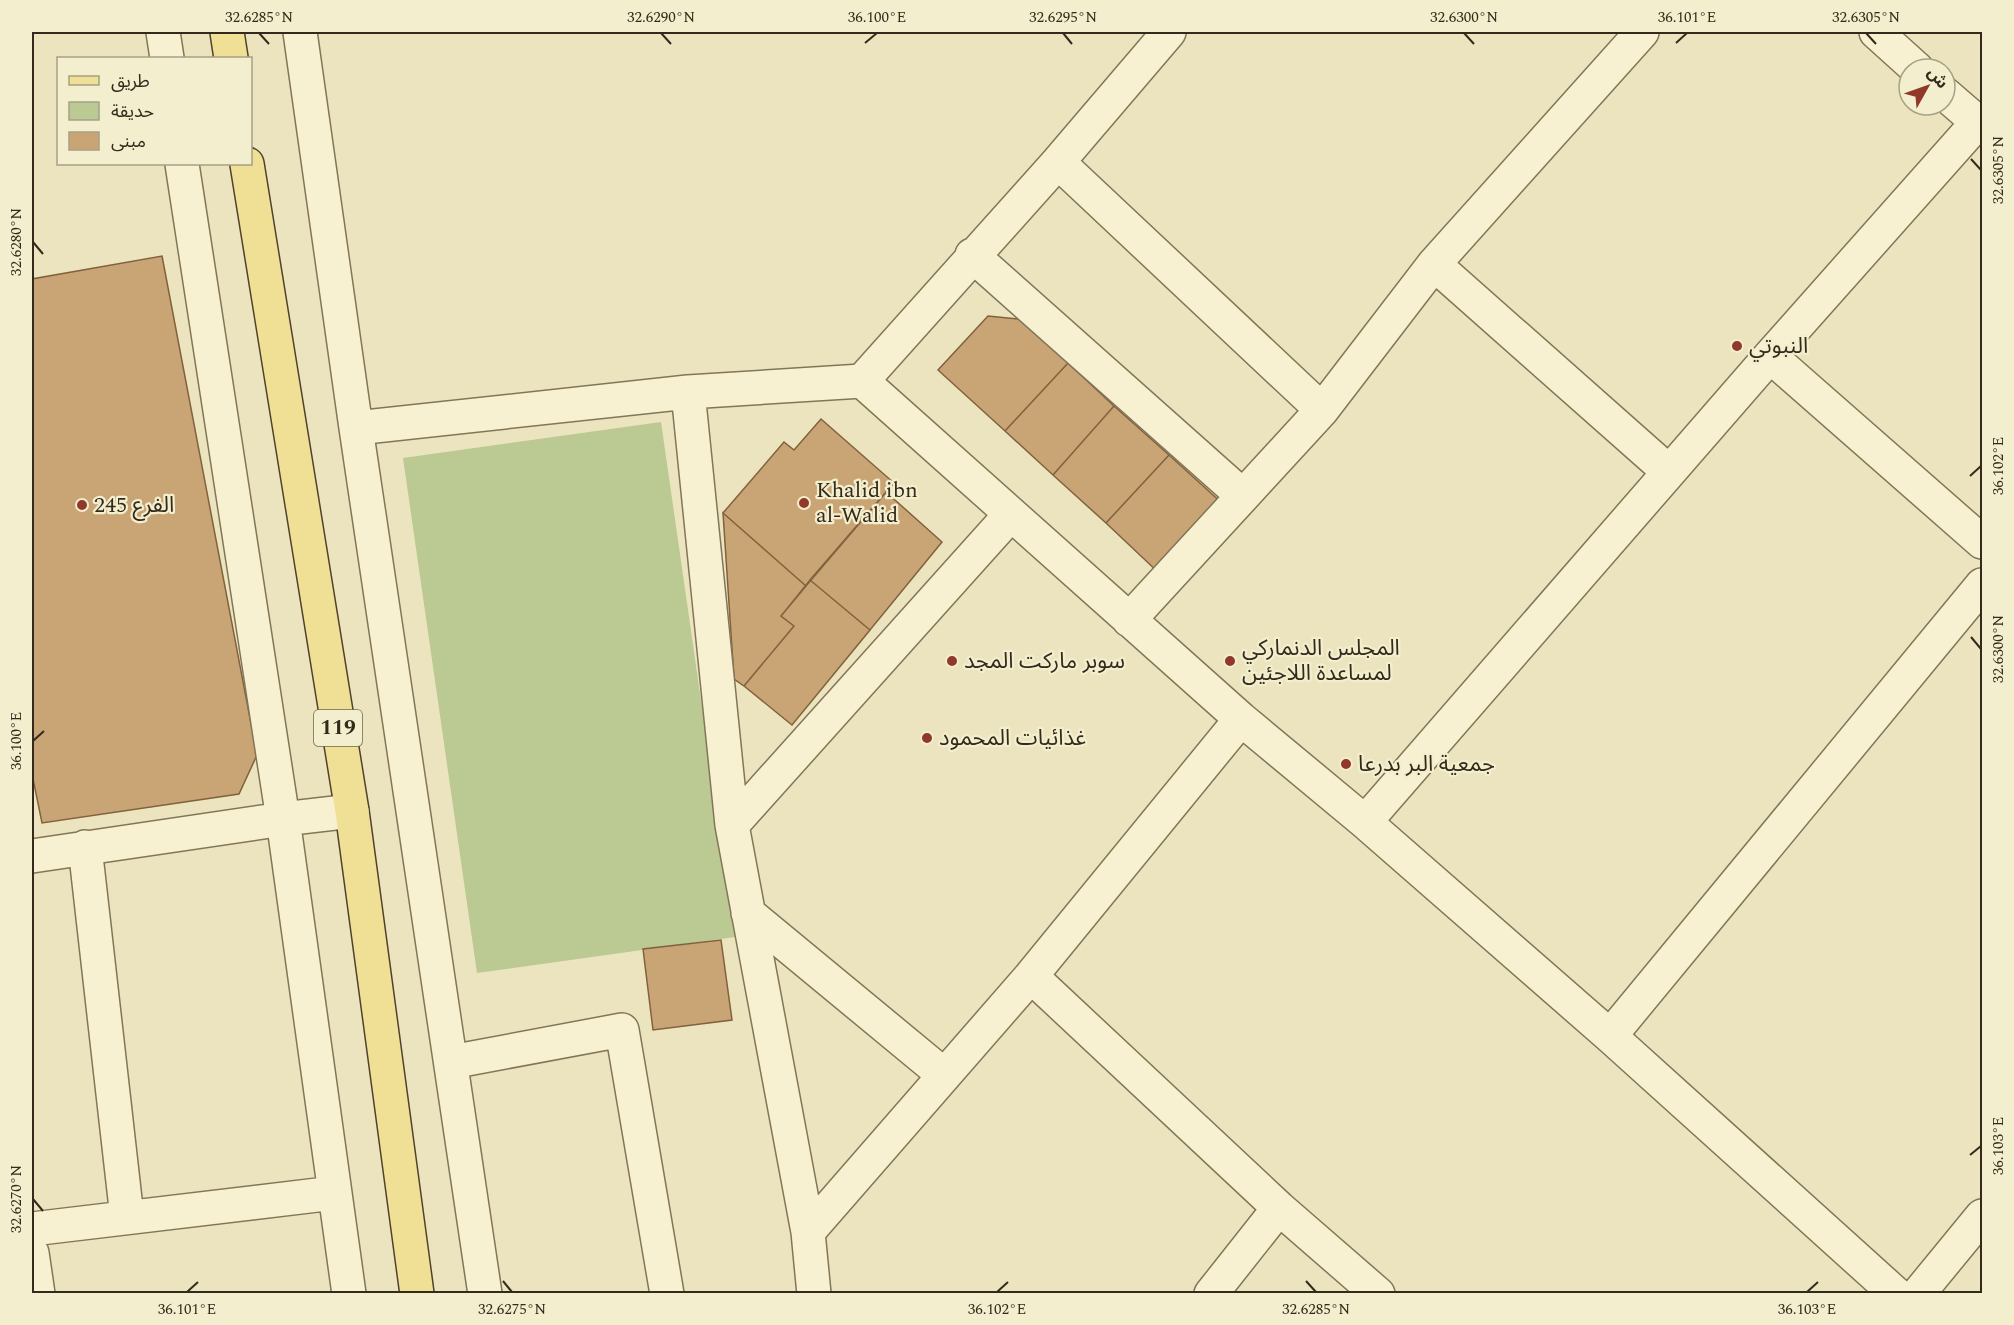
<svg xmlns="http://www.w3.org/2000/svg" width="2014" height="1325" font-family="Spectral,'Noto Sans Arabic',serif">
<rect width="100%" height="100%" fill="#ece4be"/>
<path fill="#bbc993" d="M 661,422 L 735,937 L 477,973 L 403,458 Z"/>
<path fill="#c9a475" stroke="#81623e" stroke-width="1.5" d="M 162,256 L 257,755 L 239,794 L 42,823 L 32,774 L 32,279 Z
M 988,316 L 1019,319 L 1068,363 L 1005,431 L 938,370 Z
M 1068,363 L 1114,406 L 1053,475 L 1005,431 Z
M 1114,406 L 1169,455 L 1106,523 L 1053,475 Z
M 821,419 L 894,483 L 806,586 L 723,513 L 784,442 L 794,450 Z
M 1169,455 L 1224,505 L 1161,575 L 1106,523 Z
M 886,492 L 942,542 L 870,630 L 810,580 Z
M 723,513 L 806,586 L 781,616 L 794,626 L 744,686 L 734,679 Z
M 810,580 L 870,630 L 792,725 L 744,686 L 794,626 L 781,616 Z
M 721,940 L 732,1020 L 653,1030 L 643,949 Z"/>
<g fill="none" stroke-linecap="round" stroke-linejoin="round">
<defs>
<path id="minor" d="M 163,32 L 167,58
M 300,32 L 356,428 L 485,1294
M 1876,32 L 1917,69
M 1945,94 L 1982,126
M 182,164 L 283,819 L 349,1294
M 972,255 L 1243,496 L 1322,410 L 1058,162
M 1434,264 L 1669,472
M 1770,356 L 1982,542
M 862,381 L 1058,162 L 1169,32
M 688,392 L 732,825 L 808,1232 L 814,1294
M 1322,410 L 1434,264 L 1642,32
M 356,428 L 688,392 L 862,381 L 1241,719 L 1365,822 L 1610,1036 L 1896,1294
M 1129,620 L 1243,496
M 1365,822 L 1770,356 L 1977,123
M 732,825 L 1011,514
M 85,847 L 127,1217
M 32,856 L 283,819 L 352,811
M 748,913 L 944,1075
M 1031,976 L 1279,1208 L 1378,1294
M 1610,1036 L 1982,585
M 451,1062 L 622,1030 L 667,1294
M 32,1229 L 334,1193
M 808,1232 L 1031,976 L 1241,719
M 32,1253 L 38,1294
M 1211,1294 L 1279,1208
M 1918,1294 L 1982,1216"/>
<path id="major" d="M 227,32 L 231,58
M 247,164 L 352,811 L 417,1294"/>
</defs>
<use href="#minor" stroke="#837558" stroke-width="36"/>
<use href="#major" stroke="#50422c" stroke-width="36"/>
<use href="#minor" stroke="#f7f1d1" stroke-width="33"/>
<use href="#major" stroke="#efe096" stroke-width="33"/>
</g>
<path fill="none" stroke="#332a1c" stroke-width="2" d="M 259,33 L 269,44M 661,33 L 671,44M 1063,33 L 1072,44M 1464,33 L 1474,44M 1866,33 L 1876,44M 865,43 L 877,33M 1676,43 L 1687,33M 1971,159 L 1981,170M 33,242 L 43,254M 1970,476 L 1981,466M 1971,637 L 1981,649M 33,741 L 44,731M 1970,1155 L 1981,1146M 33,1199 L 43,1211M 503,1281 L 512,1292M 1306,1281 L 1316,1292M 187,1292 L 198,1282M 997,1292 L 1008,1282M 1807,1292 L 1818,1282"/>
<g fill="#90382a" stroke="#f3eecd" stroke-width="2">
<circle cx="1737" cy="346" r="6"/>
<circle cx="804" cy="503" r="6"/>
<circle cx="82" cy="505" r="6"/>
<circle cx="952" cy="661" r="6"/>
<circle cx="1230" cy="661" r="6"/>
<circle cx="927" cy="738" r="6"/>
<circle cx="1346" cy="764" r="6"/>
</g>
<g text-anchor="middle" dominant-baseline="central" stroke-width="4.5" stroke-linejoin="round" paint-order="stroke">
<rect fill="#f3eecd" stroke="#6d6551" stroke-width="1.5" x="314" y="710" width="48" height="36" rx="4.5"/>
<g font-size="21" font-weight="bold" fill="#332a1c">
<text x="338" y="728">119</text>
</g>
<g font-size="22" fill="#332a1c" stroke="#f3eecd" text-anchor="start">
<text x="1749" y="346">النبوتي</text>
<text x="816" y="490">Khalid ibn<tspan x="816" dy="25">al-Walid</tspan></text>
<text x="94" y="505">الفرع 245</text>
<text x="1242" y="648">المجلس الدنماركي<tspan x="1242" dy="25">لمساعدة اللاجئين</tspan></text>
<text x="964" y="661">سوبر ماركت المجد</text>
<text x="939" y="738">غذائيات المحمود</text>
<text x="1358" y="764">جمعية البر بدرعا</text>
</g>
</g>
<rect width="2014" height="1325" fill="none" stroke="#f3eecd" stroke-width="66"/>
<rect x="57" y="57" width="195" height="108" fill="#f3eecd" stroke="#a6a086" stroke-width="1.5"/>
<rect x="69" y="76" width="30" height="9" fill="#efe096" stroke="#a6a086" stroke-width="1.5"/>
<text x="111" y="87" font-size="18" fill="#332a1c">طريق</text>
<rect x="69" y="102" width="30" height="18" fill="#bbc993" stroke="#a6a086" stroke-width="1.5"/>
<text x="111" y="117" font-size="18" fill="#332a1c">حديقة</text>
<rect x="69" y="132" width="30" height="18" fill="#c9a475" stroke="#a6a086" stroke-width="1.5"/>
<text x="111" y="147" font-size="18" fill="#332a1c">مبنى</text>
<g transform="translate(1927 87) rotate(50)"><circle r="28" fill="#f3eecd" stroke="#a6a086" stroke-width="1.5"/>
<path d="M0-4.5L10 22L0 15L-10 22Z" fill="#90382a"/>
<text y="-9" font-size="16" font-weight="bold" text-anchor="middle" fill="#332a1c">ش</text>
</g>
<rect x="33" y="33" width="1948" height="1259" fill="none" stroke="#332a1c" stroke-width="2"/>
<g font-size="15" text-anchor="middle" fill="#332a1c">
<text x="259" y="22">32.6285°N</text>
<text x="661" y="22">32.6290°N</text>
<text x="877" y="22">36.100°E</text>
<text x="1063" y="22">32.6295°N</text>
<text x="1464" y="22">32.6300°N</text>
<text x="1687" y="22">36.101°E</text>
<text x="1866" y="22">32.6305°N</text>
<text transform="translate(1998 170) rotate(-90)" y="5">32.6305°N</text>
<text transform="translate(16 242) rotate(-90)" y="5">32.6280°N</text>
<text transform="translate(1998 466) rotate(-90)" y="5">36.102°E</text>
<text transform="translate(1998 649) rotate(-90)" y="5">32.6300°N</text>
<text transform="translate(16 741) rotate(-90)" y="5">36.100°E</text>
<text transform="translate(1998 1146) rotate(-90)" y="5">36.103°E</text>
<text transform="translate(16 1199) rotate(-90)" y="5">32.6270°N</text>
<text x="187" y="1314">36.101°E</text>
<text x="512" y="1314">32.6275°N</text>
<text x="997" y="1314">36.102°E</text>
<text x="1316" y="1314">32.6285°N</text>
<text x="1807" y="1314">36.103°E</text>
</g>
</svg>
